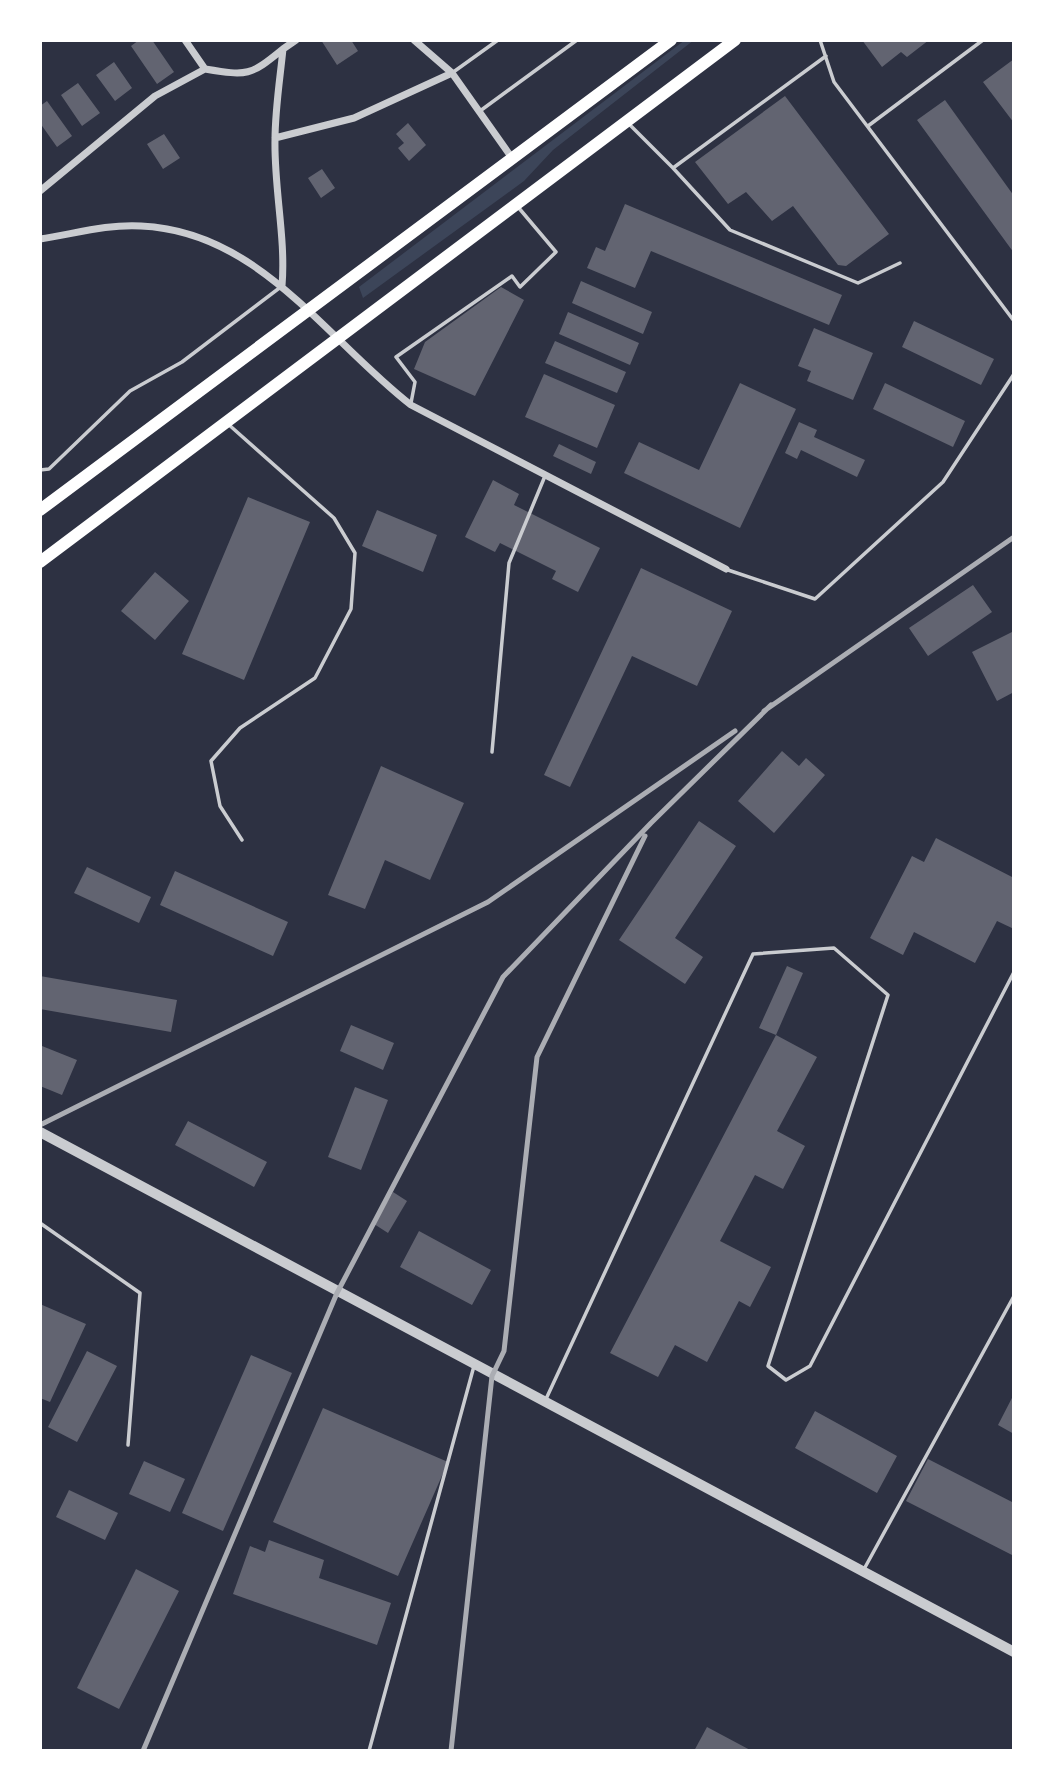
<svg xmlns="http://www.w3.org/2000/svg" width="1054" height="1791" font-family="'Alegreya Sans',sans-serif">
<rect width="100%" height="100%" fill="#2d3142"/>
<path fill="#3c4559" d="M 685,40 L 694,40 L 553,150 L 524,181 L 363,298 L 359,287 Z"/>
<path fill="#626471" d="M 139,40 L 152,40 L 174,72 L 157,84 L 131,46 Z
M 321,40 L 351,40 L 358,51 L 337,65 Z
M 862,40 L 929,40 L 907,57 L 901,52 L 882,67 Z
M 1014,59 L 1014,123 L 983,82 Z
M 114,62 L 132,88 L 115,101 L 96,75 Z
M 78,83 L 100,113 L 82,126 L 61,95 Z
M 785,96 L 889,234 L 846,266 L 838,265 L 793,206 L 772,221 L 746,192 L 728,204 L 695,162 Z
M 945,100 L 1014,196 L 1014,253 L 917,120 Z
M 47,101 L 72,136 L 57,147 L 40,123 L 40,106 Z
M 408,123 L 426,145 L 409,161 L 398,148 L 404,143 L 396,134 Z
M 164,134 L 180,158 L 163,169 L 147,144 Z
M 322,169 L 335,188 L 321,198 L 308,178 Z
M 625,204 L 842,295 L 829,325 L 651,251 L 635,288 L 587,268 L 596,247 L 605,251 Z
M 581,281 L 652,312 L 643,334 L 572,303 Z
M 501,287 L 524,300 L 475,396 L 414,369 L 425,342 Z
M 568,312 L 639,343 L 630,365 L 559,334 Z
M 914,321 L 994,359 L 981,385 L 902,347 Z
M 814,328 L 873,353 L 853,400 L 807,381 L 811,371 L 798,366 Z
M 555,341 L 626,372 L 617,393 L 545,363 Z
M 544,374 L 615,405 L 597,448 L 525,417 Z
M 740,383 L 796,409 L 740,528 L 624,473 L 639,442 L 699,470 Z
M 885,383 L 965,421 L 953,447 L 873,409 Z
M 799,422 L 817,430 L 814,437 L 865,460 L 857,477 L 801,450 L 797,459 L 785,453 Z
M 559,444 L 596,462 L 591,474 L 553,456 Z
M 493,480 L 519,494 L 514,505 L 600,548 L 578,592 L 552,579 L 556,571 L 500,543 L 495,552 L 465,537 Z
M 248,497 L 310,522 L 244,680 L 182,654 Z
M 377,510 L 437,535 L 423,572 L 362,546 Z
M 641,568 L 732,611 L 697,686 L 632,656 L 570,787 L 544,775 Z
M 155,572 L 189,601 L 155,640 L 121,611 Z
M 973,585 L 992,612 L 928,656 L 909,628 Z
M 1014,631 L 1014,692 L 997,701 L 972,652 Z
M 782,751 L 799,766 L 806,758 L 825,775 L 774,833 L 738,801 Z
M 381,766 L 464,803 L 430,880 L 385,860 L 365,909 L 328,895 Z
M 699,821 L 736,846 L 675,938 L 703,957 L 685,984 L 619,940 Z
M 936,838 L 1014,878 L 1014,929 L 997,921 L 975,963 L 914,932 L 903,955 L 870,938 L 912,856 L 924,862 Z
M 87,867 L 151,897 L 139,923 L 74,893 Z
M 175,871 L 288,922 L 273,956 L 160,905 Z
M 787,966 L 803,973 L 776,1035 L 759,1028 Z
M 40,976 L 177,1000 L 171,1032 L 40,1009 Z
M 351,1025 L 394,1043 L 383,1070 L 340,1051 Z
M 776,1035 L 817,1057 L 777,1131 L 805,1146 L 783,1189 L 755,1175 L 720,1241 L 771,1267 L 750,1307 L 739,1301 L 707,1362 L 675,1345 L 658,1377 L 610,1353 Z
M 42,1046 L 77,1060 L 62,1095 L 40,1086 Z
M 355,1087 L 388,1100 L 361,1170 L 328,1157 Z
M 188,1121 L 267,1162 L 254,1187 L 175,1145 Z
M 393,1192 L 407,1201 L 388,1233 L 374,1224 Z
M 419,1231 L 491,1270 L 472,1305 L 400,1267 Z
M 40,1304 L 86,1324 L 50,1402 L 40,1398 Z
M 87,1351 L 117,1366 L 77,1442 L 48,1427 Z
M 251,1355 L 292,1373 L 223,1531 L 182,1513 Z
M 1014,1394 L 1014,1434 L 998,1425 Z
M 323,1408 L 448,1462 L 398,1576 L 273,1522 Z
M 815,1411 L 897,1456 L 877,1493 L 795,1448 Z
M 928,1459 L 1014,1503 L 1014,1556 L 906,1501 Z
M 144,1461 L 185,1479 L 170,1512 L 129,1494 Z
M 69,1490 L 118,1513 L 105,1540 L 56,1517 Z
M 269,1540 L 324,1560 L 319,1578 L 391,1603 L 377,1645 L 233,1594 L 250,1546 L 265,1552 Z
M 136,1569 L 179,1591 L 119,1709 L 77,1688 Z
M 707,1727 L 752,1751 L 694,1751 Z"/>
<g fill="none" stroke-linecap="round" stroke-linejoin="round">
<path stroke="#caccd0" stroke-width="3.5" d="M 820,40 L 834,82 L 1014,321
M 826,56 L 673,168 L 730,230 L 858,283 L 900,263
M 452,73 L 498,40
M 480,111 L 577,40
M 628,123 L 673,168
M 868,126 L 983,40
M 411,403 L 415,382 L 396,357 L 512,276 L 520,287 L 556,252 L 518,207
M 228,424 L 334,518 L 355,553 L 351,609 L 315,678 L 240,728 L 211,761 L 220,806 L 242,840
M 40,470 L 49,469 L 130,391 L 182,362 L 282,286
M 728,570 L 815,599 L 943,482 L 1014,374
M 492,752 L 509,563 L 545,476
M 40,1223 L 140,1293 L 128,1445
M 546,1399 L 753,954 L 834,948 L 888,995 L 768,1366 L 786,1380 L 810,1366 L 1014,972
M 863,1571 L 1014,1296
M 369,1751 L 474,1366"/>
<path stroke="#caccd0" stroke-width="7" d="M 185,40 L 205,69 C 248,76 250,76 283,49
M 414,40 L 452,73 L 512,158
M 275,138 L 354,118 L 452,73
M 40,191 L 155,96 L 205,69
M 40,239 C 74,234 106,224 141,226 C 259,231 326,339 411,405 L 726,569
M 282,286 C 286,238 274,189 275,140 C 275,110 280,79 283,49 L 296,40"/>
<path stroke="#caccd0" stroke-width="10" d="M 40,1132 L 1014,1652"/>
<path stroke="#fff" stroke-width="12" d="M 40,510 L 671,40
M 40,562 L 735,40"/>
<path stroke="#abadb3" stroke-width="5" d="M 764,711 L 1014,537
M 40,1125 L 488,902 L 735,731
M 143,1751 L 337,1293 L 503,977 L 651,823 L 771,705
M 451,1751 L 492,1376 L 504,1351 L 537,1057 L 645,836"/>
</g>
<rect width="1054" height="1791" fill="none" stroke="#ffffff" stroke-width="84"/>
</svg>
